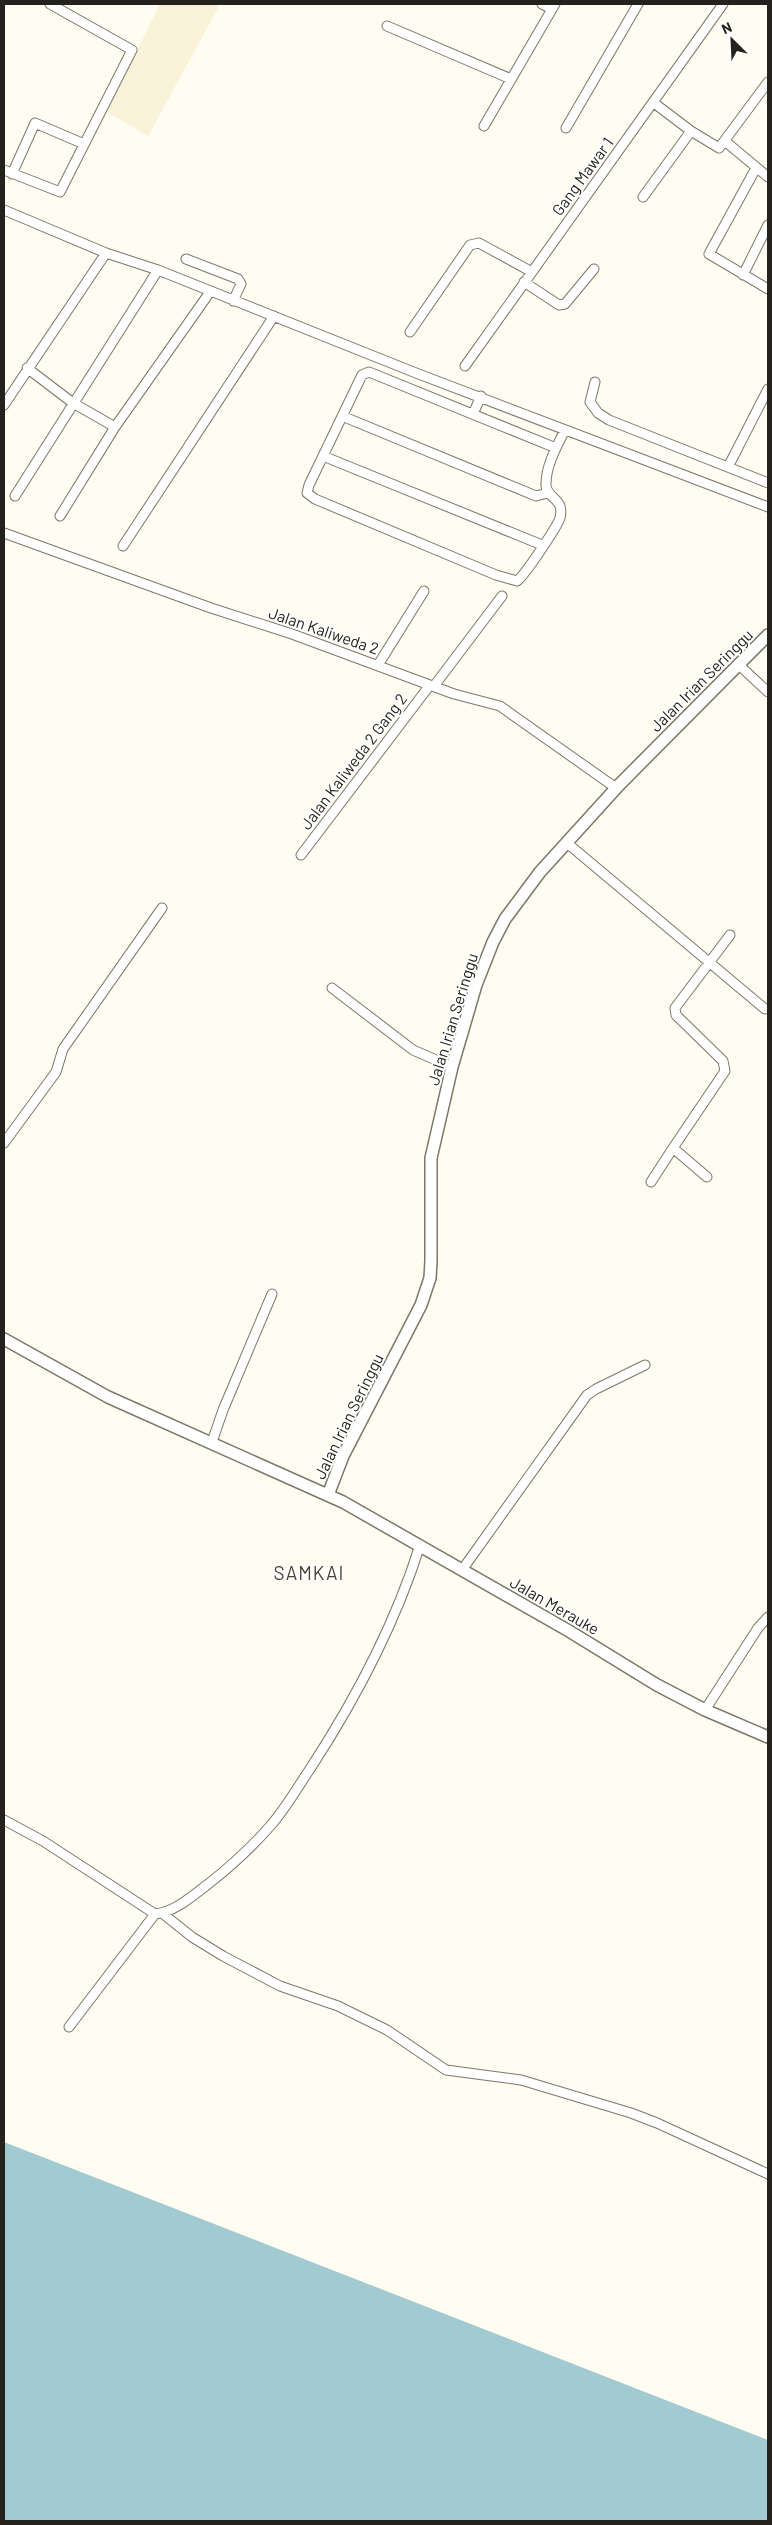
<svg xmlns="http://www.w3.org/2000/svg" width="772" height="2525" font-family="Barlow,sans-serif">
<rect width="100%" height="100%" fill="#fffcf1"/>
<path fill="#f9f1d8" d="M 160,4 L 220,4 L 148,136 L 107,112 Z"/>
<path fill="#a1cbd1" d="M 4,2142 L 768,2440 L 768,2521 L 4,2521 Z"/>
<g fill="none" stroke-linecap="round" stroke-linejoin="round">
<defs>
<path id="minor" d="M 542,4 L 552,9
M 387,26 L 511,79
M 654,103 L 691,131 L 719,148 L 768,82
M 484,126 L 555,4
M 566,128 L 638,4
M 726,142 L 768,177
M 756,168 L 709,254 L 768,289
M 4,170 L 60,192 L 132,50 L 50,4
M 12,174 L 35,123 L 84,144
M 643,197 L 691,131
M 4,210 L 106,253 L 158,270 L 416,373 L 768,507
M 186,259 L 238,279 L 241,284 L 233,301
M 743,275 L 768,225
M 524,282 L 559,305 L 565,304 L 594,269
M 410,332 L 470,245 L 479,243 L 532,272
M 465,366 L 723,4
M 27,368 L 73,403 L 115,427
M 595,382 L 590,402 L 598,413 L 609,420 L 768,483
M 4,405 L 106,253
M 473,414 L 481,396
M 342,416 L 536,496 L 548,493
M 556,448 L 369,372 L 362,375 L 309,485 L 307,493 L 315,499 L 496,575 L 517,581 C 525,575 557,527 560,518 C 561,514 561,510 560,506 C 557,498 545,494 546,484 C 546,465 557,446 565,430
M 323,456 L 542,545
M 728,467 L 768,389
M 15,496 L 158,270
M 60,516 L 115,427 L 210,292
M 4,533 L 211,608 L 292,634 L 454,694 L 500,706 L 616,788
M 123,546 L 274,316
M 378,665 L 424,591
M 739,665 L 768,692
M 434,686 L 502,596
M 567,843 L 765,1009
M 301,855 L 430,685
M 332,988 L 413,1050 L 452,1067
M 4,1143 L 56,1072 L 63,1049 L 162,908
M 707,1177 L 673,1148 L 725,1071 L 723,1061 L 676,1015 L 675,1008 L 730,935
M 651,1182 L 673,1148
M 212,1442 L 223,1410 L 272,1294
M 462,1570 L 587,1395 L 596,1389 L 645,1365
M 705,1710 L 758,1628 L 768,1617
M 4,1820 L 43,1841 L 155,1914 C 175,1912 192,1896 207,1885 C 230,1867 252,1847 271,1825 C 286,1808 297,1788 310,1769 C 355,1700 395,1625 420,1545
M 162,1913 L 192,1937 L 223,1956 L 280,1986 L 338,2006 L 387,2030 L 446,2070 L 521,2080 L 631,2113 L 657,2123 L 768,2174
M 69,2027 L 155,1914"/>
<path id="tertiary" d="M 4,1339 L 108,1397 L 343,1502 L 569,1631 L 657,1685 L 705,1710 L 768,1737
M 328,1495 L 343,1456 L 421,1305 L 430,1278 L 431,1261 L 431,1158 L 452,1067 L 476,985 L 493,942 L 505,919 L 540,872 L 619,785 L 768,635"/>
</defs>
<use href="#minor" stroke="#7c7767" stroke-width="11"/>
<use href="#tertiary" stroke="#7c7767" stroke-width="14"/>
<use href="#minor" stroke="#fff" stroke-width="9"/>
<use href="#tertiary" stroke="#fff" stroke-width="11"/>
</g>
<g text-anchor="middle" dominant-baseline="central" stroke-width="4" stroke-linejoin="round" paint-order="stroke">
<g font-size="16" fill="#24221c" stroke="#fff">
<text transform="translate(582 176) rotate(-54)">Gang Mawar 1</text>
<text transform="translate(324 630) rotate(19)">Jalan Kaliweda 2</text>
<text transform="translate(701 680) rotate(-45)">Jalan Irian Seringgu</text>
<text transform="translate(353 761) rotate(-53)">Jalan Kaliweda 2 Gang 2</text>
<text transform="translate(452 1019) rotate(-73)">Jalan Irian Seringgu</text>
<text transform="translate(348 1416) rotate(-64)">Jalan Irian Seringgu</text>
<text transform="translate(555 1605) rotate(30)">Jalan Merauke</text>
</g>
<g font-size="19" letter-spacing="1" fill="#484335" stroke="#fff">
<text x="309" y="1572">SAMKAI</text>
</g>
</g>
<rect width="772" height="2525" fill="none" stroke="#24221c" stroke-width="10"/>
<g transform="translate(732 40) rotate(336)" stroke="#ffffff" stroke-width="4" paint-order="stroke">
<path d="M0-4L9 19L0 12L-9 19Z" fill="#24221c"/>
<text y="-8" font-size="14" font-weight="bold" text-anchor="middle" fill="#24221c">N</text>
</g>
</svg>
